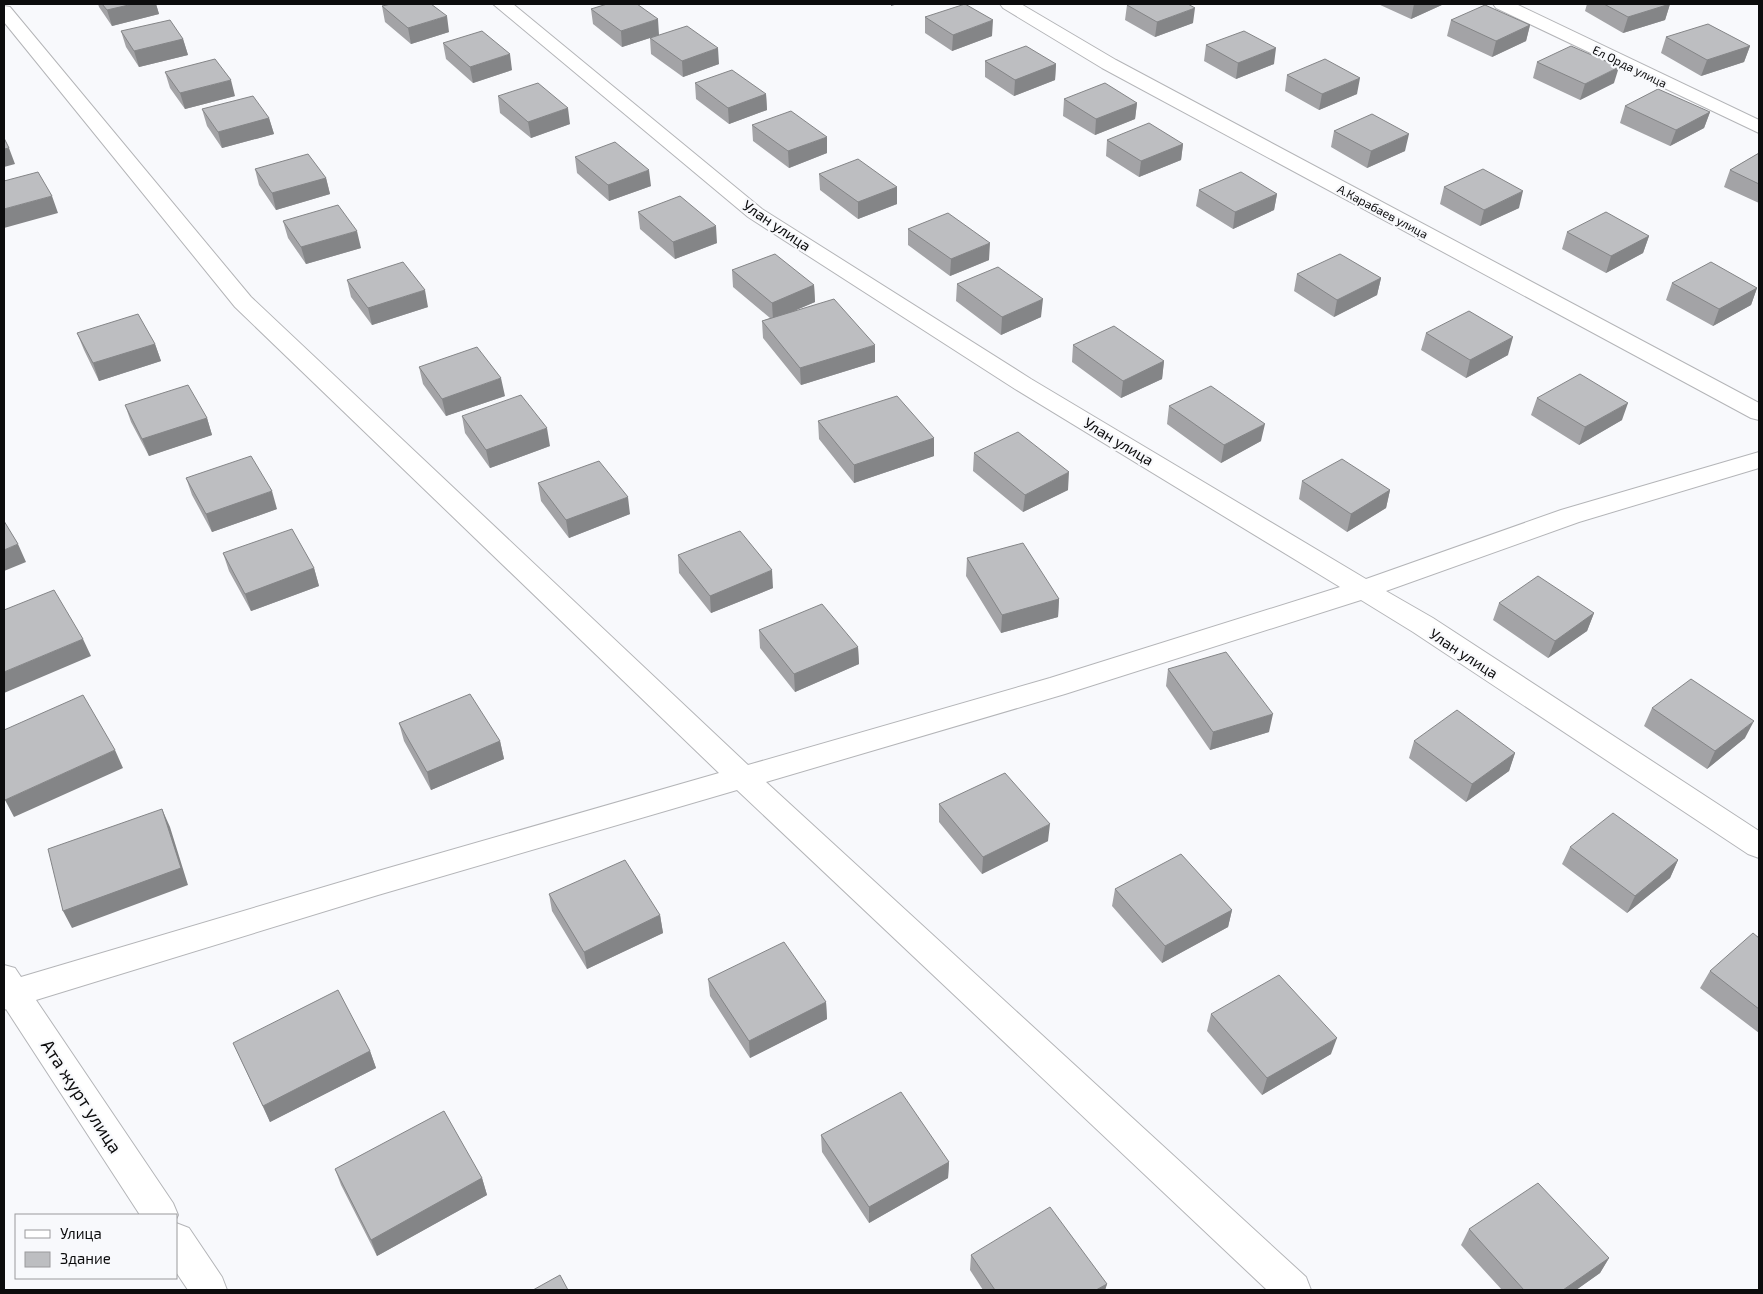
<svg xmlns="http://www.w3.org/2000/svg" width="1763" height="1294" font-family="'Exo 2',sans-serif">
<rect width="100%" height="100%" fill="#f8f9fc"/>
<g fill="none" stroke-linecap="round" stroke-linejoin="round">
<defs>
<path id="minor" d="M 493,4 L 513,4 L 762,209 L 1031,379 L 1366,579 L 1561,510 L 1759,452 L 1759,468 L 1579,522 L 1386,591 L 1433,618 L 1759,831 L 1759,858 L 1748,854 L 1413,632 L 1361,600 L 1065,694 L 766,782 L 1306,1277 L 1311,1290 L 1267,1290 L 737,790 L 378,895 L 36,1000 L 173,1203 L 178,1215 L 176,1219 L 176,1215 L 140,1215 L 6,1009 L 4,1010 L 4,965 L 15,968 L 21,977 L 378,871 L 719,773 L 235,307 L 4,22 L 4,6 L 10,7 L 251,297 L 748,765 L 1050,678 L 1340,587 L 1015,389 L 748,217 Z
M 1000,4 L 1021,4 L 1116,60 L 1759,403 L 1759,420 L 1751,418 L 1102,68 L 1003,8 Z
M 1493,4 L 1516,4 L 1759,120 L 1759,133 L 1496,8 Z
M 176,1223 L 189,1228 L 222,1277 L 227,1290 L 188,1290 L 176,1272 Z"/>
</defs>
<use href="#minor" stroke="#b4b5b8" stroke-width="2"/>
<use href="#minor" fill="#fff" fill-rule="evenodd"/>
</g>
<path fill="#a3a3a6" d="M 98,4 L 156,4 L 159,14 L 112,26 L 99,7 Z
M 1378,4 L 1444,4 L 1411,19 Z
M 1587,4 L 1670,4 L 1665,20 L 1623,33 L 1585,11 Z
M 1127,5 L 1193,23 L 1155,37 L 1125,20 Z
M 382,6 L 449,32 L 411,44 L 385,22 Z
M 591,9 L 659,35 L 719,64 L 683,77 L 651,54 L 650,38 L 622,47 L 593,24 Z
M 925,17 L 992,36 L 952,51 L 925,33 Z
M 1451,20 L 1530,25 L 1526,41 L 1492,57 L 1447,36 Z
M 121,31 L 183,39 L 188,55 L 139,67 L 126,47 Z
M 1666,37 L 1750,46 L 1744,62 L 1701,76 L 1661,53 Z
M 443,43 L 512,70 L 473,83 L 446,59 Z
M 1206,45 L 1274,64 L 1236,79 L 1204,61 Z
M 985,61 L 1056,64 L 1055,80 L 1014,96 L 985,77 Z
M 1537,62 L 1614,83 L 1580,100 L 1533,78 Z
M 165,72 L 235,96 L 185,109 L 170,88 Z
M 1287,75 L 1357,94 L 1319,110 L 1285,91 Z
M 695,83 L 766,94 L 767,110 L 729,124 L 696,99 Z
M 498,96 L 570,124 L 531,138 L 500,113 Z
M 1064,99 L 1137,103 L 1135,119 L 1095,135 L 1063,116 Z
M 1625,106 L 1710,112 L 1704,128 L 1670,146 L 1620,123 Z
M 202,109 L 269,118 L 274,134 L 222,148 L 207,126 Z
M 752,125 L 827,153 L 789,168 L 753,141 Z
M 1334,131 L 1405,151 L 1367,168 L 1331,147 Z
M 1107,140 L 1183,144 L 1181,160 L 1139,177 L 1106,156 Z
M 1759,153 L 1759,203 L 1724,187 L 1730,170 Z
M 575,157 L 651,186 L 609,201 L 577,173 Z
M 255,169 L 326,178 L 330,194 L 276,210 L 259,185 Z
M 819,174 L 897,187 L 897,204 L 858,219 L 820,190 Z
M 1444,187 L 1519,208 L 1480,226 L 1440,204 Z
M 1199,190 L 1277,194 L 1274,210 L 1233,229 L 1196,206 Z
M 638,212 L 717,243 L 675,259 L 640,229 Z
M 283,221 L 361,248 L 306,264 L 288,238 Z
M 908,229 L 989,260 L 950,276 L 908,245 Z
M 1567,232 L 1649,236 L 1643,253 L 1606,273 L 1562,249 Z
M 732,270 L 814,285 L 815,302 L 796,310 L 875,362 L 801,385 L 763,338 L 762,321 L 770,318 L 733,287 Z
M 1297,274 L 1381,278 L 1377,295 L 1334,317 L 1294,291 Z
M 347,280 L 428,307 L 372,325 L 351,297 Z
M 1672,283 L 1757,288 L 1751,305 L 1713,326 L 1666,300 Z
M 957,284 L 1041,317 L 1001,335 L 956,301 Z
M 77,333 L 155,344 L 161,361 L 99,381 L 84,350 Z
M 1426,333 L 1508,355 L 1466,378 L 1421,350 Z
M 1073,345 L 1164,361 L 1162,379 L 1121,398 L 1072,362 Z
M 419,367 L 505,396 L 446,416 L 423,384 Z
M 1537,398 L 1622,420 L 1579,445 L 1531,415 Z
M 125,405 L 207,418 L 212,435 L 149,456 L 131,422 Z
M 1169,406 L 1261,441 L 1221,463 L 1167,424 Z
M 462,416 L 550,446 L 490,468 L 465,433 Z
M 818,421 L 934,438 L 934,456 L 854,483 L 819,439 Z
M 974,453 L 1068,490 L 1023,512 L 973,471 Z
M 186,478 L 277,509 L 212,532 L 192,495 Z
M 1302,481 L 1390,490 L 1386,508 L 1347,532 L 1299,499 Z
M 538,483 L 630,514 L 569,538 L 541,501 Z
M 223,553 L 314,568 L 319,586 L 251,611 L 229,571 Z
M 678,555 L 773,588 L 711,613 L 679,573 Z
M 967,558 L 1059,599 L 1058,617 L 1001,633 L 966,576 Z
M 1499,603 L 1594,613 L 1587,631 L 1548,658 L 1493,620 Z
M 759,630 L 858,647 L 859,664 L 795,692 L 760,648 Z
M 1168,669 L 1269,732 L 1210,750 L 1166,686 Z
M 1652,708 L 1745,738 L 1707,769 L 1644,726 Z
M 399,723 L 500,741 L 504,759 L 431,790 L 404,741 Z
M 1414,741 L 1515,753 L 1509,771 L 1466,802 L 1409,758 Z
M 939,804 L 1048,841 L 982,874 L 939,822 Z
M 1570,847 L 1678,860 L 1670,878 L 1627,913 L 1562,864 Z
M 1115,889 L 1232,910 L 1228,927 L 1162,963 L 1112,906 Z
M 549,894 L 660,915 L 663,933 L 587,969 L 552,911 Z
M 1759,938 L 1759,1033 L 1700,988 L 1710,971 Z
M 708,979 L 826,1002 L 827,1019 L 750,1058 L 710,996 Z
M 1211,1014 L 1331,1054 L 1262,1095 L 1207,1031 Z
M 233,1043 L 370,1051 L 376,1068 L 270,1122 Z
M 821,1135 L 949,1162 L 948,1178 L 869,1223 L 822,1152 Z
M 335,1169 L 482,1178 L 487,1195 L 377,1256 L 341,1185 Z
M 1469,1229 L 1609,1258 L 1600,1273 L 1576,1290 L 1502,1290 L 1461,1245 Z
M 971,1255 L 1107,1284 L 1105,1290 L 983,1290 L 970,1270 Z"/>
<path fill="#848587" d="M 133,4 L 156,4 L 159,14 L 112,26 L 107,10 Z
M 891,4 L 898,4 L 891,6 Z
M 1414,4 L 1444,4 L 1411,19 Z
M 1670,4 L 1665,20 L 1623,33 L 1628,17 Z
M 1195,8 L 1193,23 L 1155,37 L 1157,22 Z
M 447,16 L 449,32 L 411,44 L 408,28 Z
M 658,19 L 659,35 L 622,47 L 621,31 Z
M 993,20 L 992,36 L 952,51 L 953,35 Z
M 1530,25 L 1526,41 L 1492,57 L 1496,41 Z
M 183,39 L 188,55 L 139,67 L 134,51 Z
M 1750,46 L 1744,62 L 1701,76 L 1707,60 Z
M 718,48 L 719,64 L 683,77 L 682,61 Z
M 1276,48 L 1274,64 L 1236,79 L 1238,63 Z
M 510,54 L 512,70 L 473,83 L 470,67 Z
M 1056,64 L 1055,80 L 1014,96 L 1015,80 Z
M 1619,67 L 1614,83 L 1580,100 L 1585,84 Z
M 1360,78 L 1357,94 L 1319,110 L 1322,94 Z
M 231,80 L 235,96 L 185,109 L 180,93 Z
M 766,94 L 767,110 L 729,124 L 728,108 Z
M 1137,103 L 1135,119 L 1095,135 L 1096,119 Z
M 568,108 L 570,124 L 531,138 L 528,122 Z
M 1710,112 L 1704,128 L 1670,146 L 1676,130 Z
M 269,118 L 274,134 L 222,148 L 218,132 Z
M 1409,134 L 1405,151 L 1367,168 L 1371,151 Z
M 827,137 L 827,153 L 789,168 L 788,151 Z
M 1183,144 L 1181,160 L 1139,177 L 1141,161 Z
M 9,148 L 15,164 L 4,167 L 4,149 Z
M 649,170 L 651,186 L 609,201 L 608,185 Z
M 326,178 L 330,194 L 276,210 L 272,193 Z
M 897,187 L 897,204 L 858,219 L 858,202 Z
M 1523,191 L 1519,208 L 1480,226 L 1484,210 Z
M 1277,194 L 1274,210 L 1233,229 L 1235,212 Z
M 52,196 L 58,213 L 4,228 L 4,209 Z
M 716,226 L 717,243 L 675,259 L 673,242 Z
M 357,231 L 361,248 L 306,264 L 301,247 Z
M 1649,236 L 1643,253 L 1606,273 L 1611,256 Z
M 990,243 L 989,260 L 950,276 L 951,259 Z
M 1381,278 L 1377,295 L 1334,317 L 1337,300 Z
M 814,285 L 815,302 L 773,320 L 772,303 Z
M 1757,288 L 1751,305 L 1713,326 L 1719,309 Z
M 425,290 L 428,307 L 372,325 L 368,308 Z
M 1043,299 L 1041,317 L 1001,335 L 1002,317 Z
M 1513,337 L 1508,355 L 1466,378 L 1470,360 Z
M 155,344 L 161,361 L 99,381 L 93,363 Z
M 875,345 L 875,362 L 801,385 L 800,368 Z
M 1164,361 L 1162,379 L 1121,398 L 1123,381 Z
M 501,378 L 505,396 L 446,416 L 442,399 Z
M 1628,403 L 1622,420 L 1579,445 L 1585,427 Z
M 207,418 L 212,435 L 149,456 L 142,439 Z
M 1265,424 L 1261,441 L 1221,463 L 1224,445 Z
M 547,428 L 550,446 L 490,468 L 486,450 Z
M 934,438 L 934,456 L 854,483 L 854,465 Z
M 1069,472 L 1068,490 L 1023,512 L 1025,495 Z
M 1390,490 L 1386,508 L 1347,532 L 1351,514 Z
M 272,491 L 277,509 L 212,532 L 206,514 Z
M 628,497 L 630,514 L 569,538 L 566,520 Z
M 18,544 L 26,562 L 4,571 L 4,550 Z
M 314,568 L 319,586 L 251,611 L 245,594 Z
M 772,570 L 773,588 L 711,613 L 710,596 Z
M 1059,599 L 1058,617 L 1001,633 L 1002,615 Z
M 1594,613 L 1587,631 L 1548,658 L 1555,641 Z
M 83,639 L 91,656 L 4,693 L 4,672 Z
M 858,647 L 859,664 L 795,692 L 794,674 Z
M 1273,714 L 1269,732 L 1210,750 L 1213,732 Z
M 1754,721 L 1745,738 L 1707,769 L 1715,751 Z
M 500,741 L 504,759 L 431,790 L 427,772 Z
M 115,750 L 123,768 L 14,817 L 5,800 Z
M 1515,753 L 1509,771 L 1466,802 L 1472,784 Z
M 162,809 L 170,827 L 188,885 L 72,928 L 63,911 Z
M 1050,824 L 1048,841 L 982,874 L 983,857 Z
M 1678,860 L 1670,878 L 1627,913 L 1635,896 Z
M 1232,910 L 1228,927 L 1162,963 L 1165,946 Z
M 660,915 L 663,933 L 587,969 L 584,952 Z
M 826,1002 L 827,1019 L 750,1058 L 749,1041 Z
M 1337,1038 L 1331,1054 L 1262,1095 L 1267,1078 Z
M 370,1051 L 376,1068 L 270,1122 L 263,1106 Z
M 949,1162 L 948,1178 L 869,1223 L 869,1207 Z
M 482,1178 L 487,1195 L 377,1256 L 371,1240 Z
M 1609,1258 L 1600,1273 L 1576,1290 L 1563,1290 Z
M 1107,1284 L 1105,1290 L 1096,1290 Z"/>
<path fill="#bdbec1" stroke="#848587" d="M 102,4 L 133,4 L 107,10 Z
M 391,4 L 431,4 L 447,16 L 408,28 L 382,6 Z
M 607,4 L 637,4 L 658,19 L 621,31 L 591,9 Z
M 965,4 L 993,20 L 953,35 L 925,17 Z
M 1129,4 L 1188,4 L 1195,8 L 1157,22 L 1127,5 Z
M 1604,4 L 1670,4 L 1628,17 Z
M 1485,5 L 1530,25 L 1496,41 L 1451,20 Z
M 170,20 L 183,39 L 134,51 L 121,31 Z
M 1708,24 L 1750,46 L 1707,60 L 1666,37 Z
M 687,26 L 718,48 L 682,61 L 650,38 Z
M 482,31 L 510,54 L 470,67 L 443,43 Z
M 1244,31 L 1276,48 L 1238,63 L 1206,45 Z
M 1026,46 L 1056,64 L 1015,80 L 985,61 Z
M 1571,46 L 1619,67 L 1585,84 L 1537,62 Z
M 215,59 L 231,80 L 180,93 L 165,72 Z
M 1325,59 L 1360,78 L 1322,94 L 1287,75 Z
M 732,70 L 766,94 L 728,108 L 695,83 Z
M 538,83 L 568,108 L 528,122 L 498,96 Z
M 1105,83 L 1137,103 L 1096,119 L 1064,99 Z
M 1658,89 L 1710,112 L 1676,130 L 1625,106 Z
M 253,96 L 269,118 L 218,132 L 202,109 Z
M 791,111 L 827,137 L 788,151 L 752,125 Z
M 1372,114 L 1409,134 L 1371,151 L 1334,131 Z
M 1149,123 L 1183,144 L 1141,161 L 1107,140 Z
M 4,138 L 9,148 L 4,149 Z
M 615,142 L 649,170 L 608,185 L 575,157 Z
M 1759,153 L 1759,184 L 1730,170 Z
M 308,154 L 326,178 L 272,193 L 255,169 Z
M 858,159 L 897,187 L 858,202 L 819,174 Z
M 1483,169 L 1523,191 L 1484,210 L 1444,187 Z
M 38,172 L 52,196 L 4,209 L 4,181 Z
M 1241,172 L 1277,194 L 1235,212 L 1199,190 Z
M 680,196 L 716,226 L 673,242 L 638,212 Z
M 338,205 L 357,231 L 301,247 L 283,221 Z
M 1606,212 L 1649,236 L 1611,256 L 1567,232 Z
M 948,213 L 990,243 L 951,259 L 908,229 Z
M 775,254 L 814,285 L 772,303 L 732,270 Z
M 1340,254 L 1381,278 L 1337,300 L 1297,274 Z
M 403,262 L 425,290 L 368,308 L 347,280 Z
M 1711,262 L 1757,288 L 1719,309 L 1672,283 Z
M 998,267 L 1043,299 L 1002,317 L 957,284 Z
M 834,299 L 875,345 L 800,368 L 762,321 Z
M 1469,311 L 1513,337 L 1470,360 L 1426,333 Z
M 138,314 L 155,344 L 93,363 L 77,333 Z
M 1114,326 L 1164,361 L 1123,381 L 1073,345 Z
M 477,347 L 501,378 L 442,399 L 419,367 Z
M 1580,374 L 1628,403 L 1585,427 L 1537,398 Z
M 188,385 L 207,418 L 142,439 L 125,405 Z
M 1211,386 L 1265,424 L 1224,445 L 1169,406 Z
M 521,395 L 547,428 L 486,450 L 462,416 Z
M 897,396 L 934,438 L 854,465 L 818,421 Z
M 1018,432 L 1069,472 L 1025,495 L 974,453 Z
M 251,456 L 272,491 L 206,514 L 186,478 Z
M 1342,459 L 1390,490 L 1351,514 L 1302,481 Z
M 599,461 L 628,497 L 566,520 L 538,483 Z
M 4,521 L 18,544 L 4,550 Z
M 292,529 L 314,568 L 245,594 L 223,553 Z
M 740,531 L 772,570 L 710,596 L 678,555 Z
M 1023,543 L 1059,599 L 1002,615 L 967,558 Z
M 1538,576 L 1594,613 L 1555,641 L 1499,603 Z
M 54,590 L 83,639 L 4,672 L 4,610 Z
M 822,604 L 858,647 L 794,674 L 759,630 Z
M 1226,652 L 1273,714 L 1213,732 L 1168,669 Z
M 1691,679 L 1754,721 L 1715,751 L 1652,708 Z
M 470,694 L 500,741 L 427,772 L 399,723 Z
M 83,695 L 115,750 L 5,800 L 4,797 L 4,730 Z
M 1457,710 L 1515,753 L 1472,784 L 1414,741 Z
M 1005,773 L 1050,824 L 983,857 L 939,804 Z
M 162,809 L 181,868 L 63,911 L 48,849 Z
M 1613,813 L 1678,860 L 1635,896 L 1570,847 Z
M 1181,854 L 1232,910 L 1165,946 L 1115,889 Z
M 625,860 L 660,915 L 584,952 L 549,894 Z
M 1753,933 L 1759,938 L 1759,1009 L 1710,971 Z
M 784,942 L 826,1002 L 749,1041 L 708,979 Z
M 1279,975 L 1337,1038 L 1267,1078 L 1211,1014 Z
M 338,990 L 370,1051 L 263,1106 L 233,1043 Z
M 901,1092 L 949,1162 L 869,1207 L 821,1135 Z
M 444,1111 L 482,1178 L 371,1240 L 335,1169 Z
M 1538,1183 L 1609,1258 L 1563,1290 L 1524,1290 L 1469,1229 Z
M 1050,1207 L 1107,1284 L 1096,1290 L 995,1290 L 971,1255 Z
M 560,1275 L 568,1290 L 533,1290 Z"/>
<g text-anchor="middle" dominant-baseline="central" stroke-width="4.5" stroke-linejoin="round" paint-order="stroke">
<g font-size="12" fill="#0c0c0d" stroke="#f8f9fc">
<text transform="translate(1630 66) rotate(26)">Ел Орда улица</text>
<text transform="translate(1383 211) rotate(28)">А.Карабаев улица</text>
</g>
<g font-size="15" fill="#0c0c0d" stroke="#f8f9fc">
<text transform="translate(777 225) rotate(34)">Улан улица</text>
<text transform="translate(1119 441) rotate(31)">Улан улица</text>
<text transform="translate(1464 653) rotate(33)">Улан улица</text>
</g>
<g font-size="18" fill="#0c0c0d" stroke="#f8f9fc">
<text transform="translate(82 1096) rotate(57)">Ата журт улица</text>
</g>
</g>
<rect width="1763" height="1294" fill="none" stroke="#0c0c0d" stroke-width="10"/>
<rect x="15" y="1214" width="162" height="65" fill="#f8f9fc" stroke="#9a9a9c"/>
<rect x="25" y="1230" width="25" height="8" fill="#ffffff" stroke="#9a9a9c"/>
<text x="60" y="1239" font-size="15" fill="#0c0c0d">Улица</text>
<rect x="25" y="1252" width="25" height="15" fill="#bdbec1" stroke="#9a9a9c"/>
<text x="60" y="1264" font-size="15" fill="#0c0c0d">Здание</text>
</svg>
